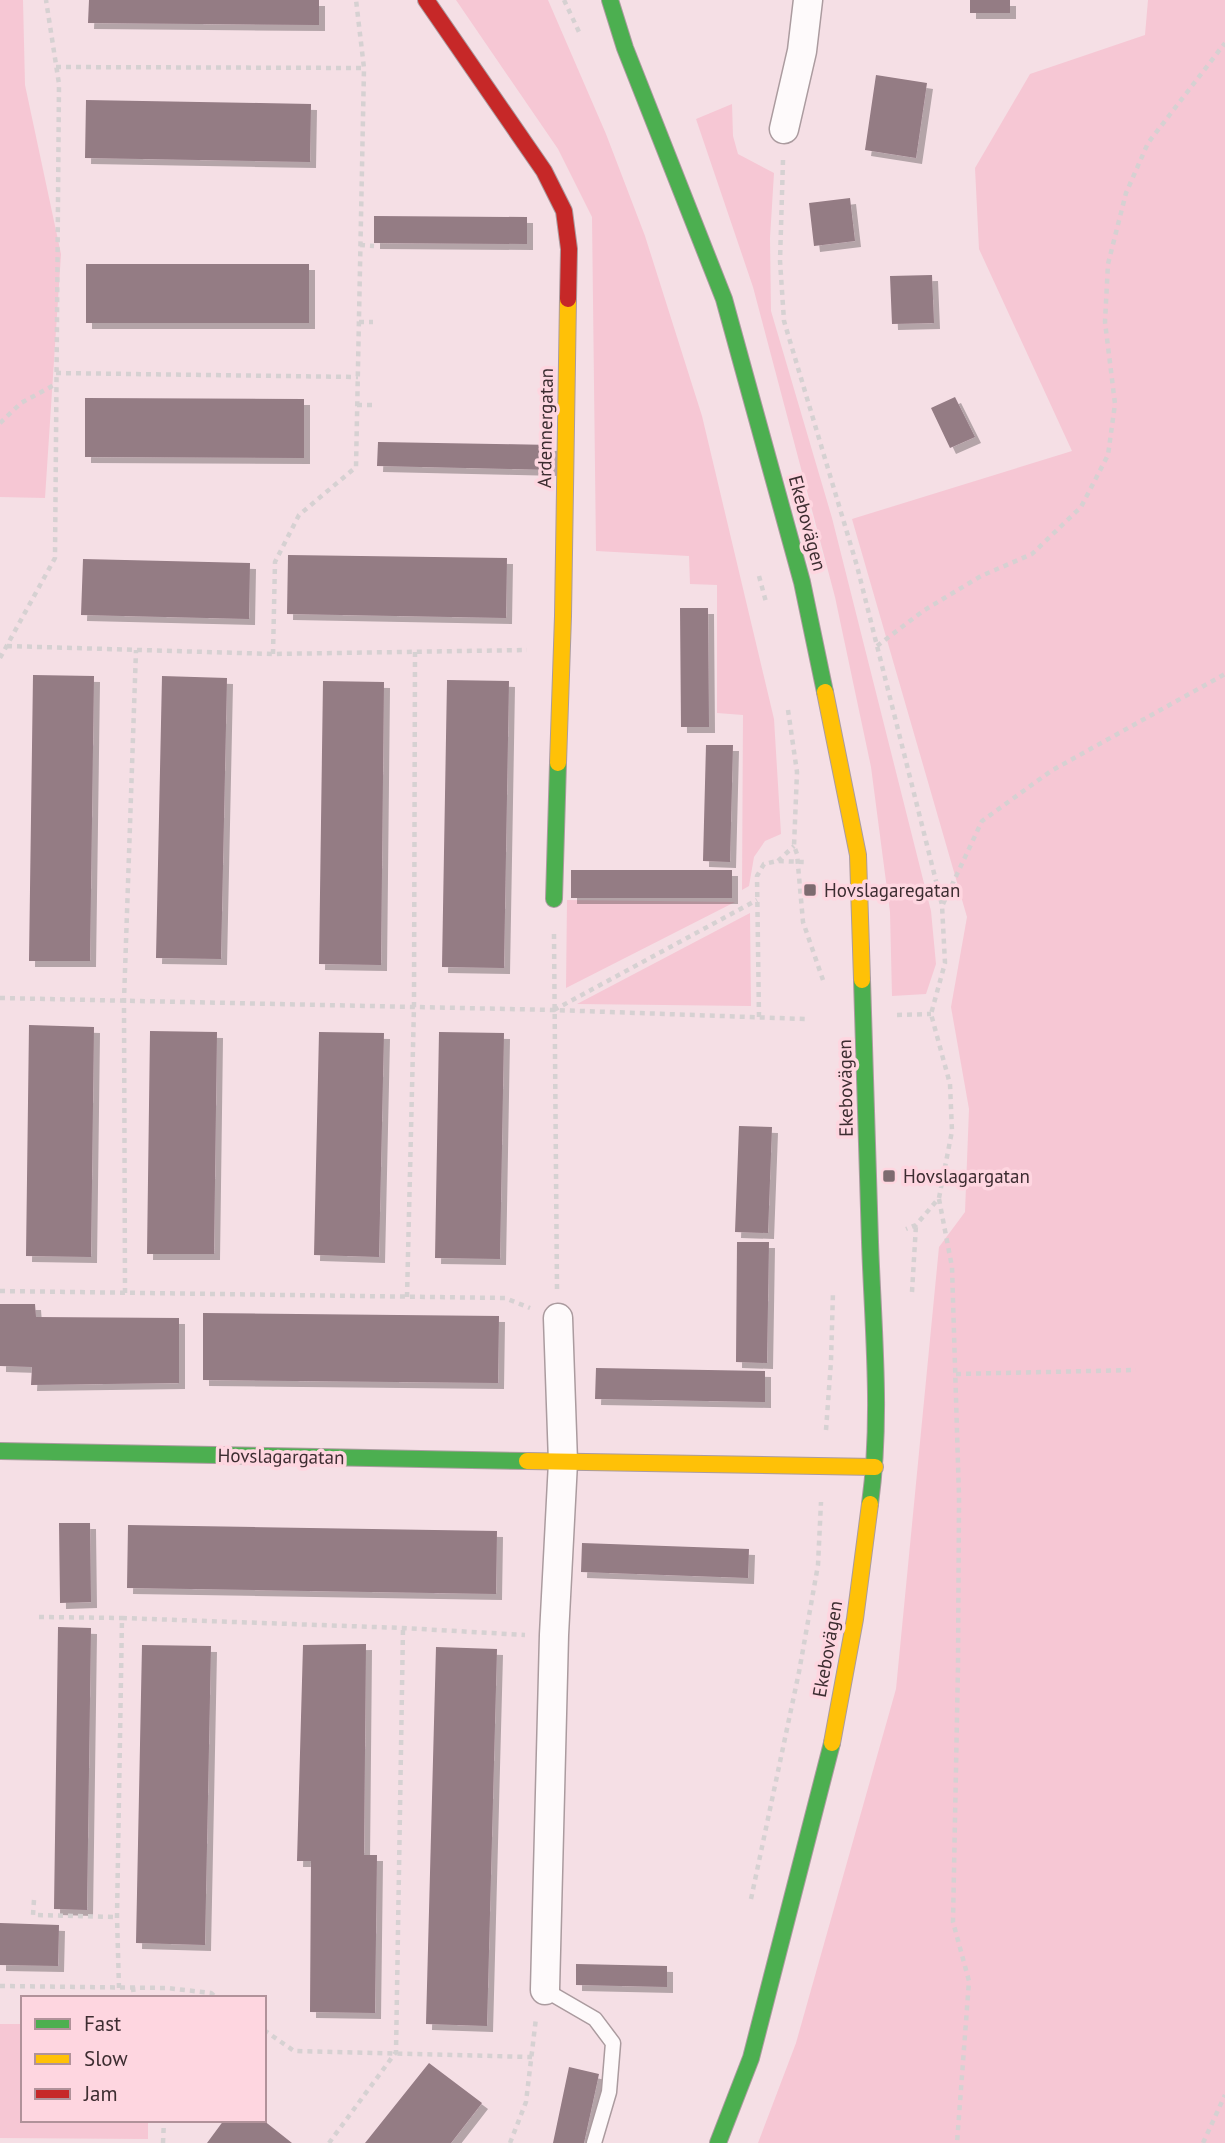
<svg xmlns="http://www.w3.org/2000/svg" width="1225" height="2143" font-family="'PT Sans',sans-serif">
<defs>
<filter id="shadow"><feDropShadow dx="6" dy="6" stdDeviation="0" flood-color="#0004"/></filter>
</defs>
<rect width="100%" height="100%" fill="#f5dfe5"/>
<path fill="#f6c7d4" d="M 0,0 L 23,0 L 25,85 L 61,254 L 45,498 L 0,497 Z
M 456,0 L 548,0 L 606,134 L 645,236 L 702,416 L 774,719 L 781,834 L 765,841 L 754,857 L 749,886 L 742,890 L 743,715 L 717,713 L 717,585 L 690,584 L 689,556 L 596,551 L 592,217 L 558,149 Z
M 1148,0 L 1225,0 L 1225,2143 L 758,2143 L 796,2043 L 896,1689 L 939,1247 L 965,1212 L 969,1109 L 951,1007 L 967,917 L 852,519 L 1072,451 L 979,249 L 975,168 L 1030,74 L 1145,35 Z
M 732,104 L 733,136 L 738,154 L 774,173 L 770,238 L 771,311 L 832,518 L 931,911 L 936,964 L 926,994 L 892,996 L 890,912 L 871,767 L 835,597 L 753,287 L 696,119 Z
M 567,900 L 735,902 L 566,988 Z
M 750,913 L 751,1006 L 577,1004 Z
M 0,2024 L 23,2024 L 23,2120 L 148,2120 L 148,2139 L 0,2138 Z"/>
<path fill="#947b84" filter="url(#shadow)" d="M 89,0 L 319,0 L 319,25 L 88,23 Z
M 970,0 L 1010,0 L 1010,13 L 970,13 Z
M 876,75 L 927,83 L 916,158 L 865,150 Z
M 86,100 L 311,104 L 310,162 L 85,158 Z
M 850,198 L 855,241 L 814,246 L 809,203 Z
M 374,216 L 527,217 L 527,244 L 374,243 Z
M 86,264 L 309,264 L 309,323 L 86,323 Z
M 932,275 L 934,323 L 892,324 L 890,276 Z
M 955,397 L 975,437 L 950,448 L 931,408 Z
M 85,398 L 304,399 L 304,458 L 85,457 Z
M 378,442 L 553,445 L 553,470 L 377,466 Z
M 288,555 L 507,558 L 506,618 L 287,614 Z
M 83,559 L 250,563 L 249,619 L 81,615 Z
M 680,608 L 708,608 L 709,727 L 681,727 Z
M 33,675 L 94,676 L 90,961 L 29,961 Z
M 162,676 L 227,678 L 221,959 L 156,958 Z
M 447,680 L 509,681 L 504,968 L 442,967 Z
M 323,681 L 384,682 L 381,965 L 319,964 Z
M 706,745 L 733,745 L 730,862 L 703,861 Z
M 571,870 L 732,870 L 732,898 L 571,898 Z
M 29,1025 L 94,1027 L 91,1257 L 26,1256 Z
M 150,1031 L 217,1032 L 214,1254 L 147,1254 Z
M 319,1032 L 384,1033 L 379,1257 L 314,1255 Z
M 439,1032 L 504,1033 L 500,1259 L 435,1258 Z
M 739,1126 L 772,1127 L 768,1233 L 735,1232 Z
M 737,1242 L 769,1242 L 767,1363 L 736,1362 Z
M 0,1304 L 35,1304 L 36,1317 L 179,1318 L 179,1383 L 31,1385 L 32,1367 L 0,1366 Z
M 203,1313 L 499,1316 L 498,1383 L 203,1380 Z
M 596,1368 L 765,1371 L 765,1402 L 595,1399 Z
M 59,1523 L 90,1523 L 91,1602 L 60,1603 Z
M 128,1525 L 497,1531 L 496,1594 L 127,1588 Z
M 582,1543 L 749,1549 L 748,1578 L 581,1572 Z
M 58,1627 L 91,1628 L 87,1910 L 54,1909 Z
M 366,1644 L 364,1855 L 377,1855 L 375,2013 L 310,2012 L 311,1861 L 297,1861 L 303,1645 Z
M 142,1645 L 211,1646 L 205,1945 L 136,1943 Z
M 436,1647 L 497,1649 L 487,2026 L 426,2024 Z
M 0,1923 L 59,1925 L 58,1966 L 0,1965 Z
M 576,1964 L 667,1966 L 667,1987 L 576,1985 Z
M 429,2063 L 482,2103 L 451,2143 L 365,2143 Z
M 569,2067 L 599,2074 L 584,2143 L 553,2143 Z
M 224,2120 L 263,2120 L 292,2143 L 207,2143 Z"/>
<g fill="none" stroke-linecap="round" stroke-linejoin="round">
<defs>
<path id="lane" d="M 545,1990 L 595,2019 L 613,2043 L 609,2092 L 594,2143"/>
<path id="street" d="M 784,129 L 802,51 L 808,0
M 545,1990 L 554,1635 L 563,1462 L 558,1318"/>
<path id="fast" d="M 610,0 L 625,48 L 724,299 L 802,582 L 825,692
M 554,899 L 558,763
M 862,980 C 865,1067 867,1155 870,1242 C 873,1329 882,1417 870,1504
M 0,1451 L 527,1461
M 718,2143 L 751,2058 L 832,1743"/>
<path id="slow" d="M 825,692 L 858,855 L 862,980
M 558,763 L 563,616 L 568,299
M 527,1461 L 875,1467
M 832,1743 L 855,1619 L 870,1504"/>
<path id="jam" d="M 426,0 L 544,171 L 564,211 L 569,249 L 568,299"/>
</defs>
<use href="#lane" stroke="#ab9b9f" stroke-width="17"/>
<use href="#street" stroke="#ab9b9f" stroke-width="31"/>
<use href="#fast" stroke="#ab9b9f" stroke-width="18"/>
<use href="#slow" stroke="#ab9b9f" stroke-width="18"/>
<use href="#jam" stroke="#ab9b9f" stroke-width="18"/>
<path stroke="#d6d1d2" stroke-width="4.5" stroke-dasharray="5 5" stroke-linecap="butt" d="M 564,0 L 580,34
M 56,67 L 363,68
M 783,160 L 780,261 L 784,321 L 857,566 L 942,905 L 945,963 L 931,1014 L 950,1084 L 952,1131 L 939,1198 L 916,1225 L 906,1229
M 360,245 L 374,246
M 359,322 L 373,322
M 56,373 L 358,377
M 357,405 L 373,405
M 0,423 L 21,403 L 56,384
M 759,576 L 766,602
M 7,646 L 273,654 L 527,650
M 877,646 L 923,611 L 981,576 L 1032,554 L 1081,507 L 1108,455 L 1115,404 L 1105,322 L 1108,264 L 1126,193 L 1148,143 L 1225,43
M 273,654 L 275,562 L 299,515 L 356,467 L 364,68 L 356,0
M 0,658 L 55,558 L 59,84 L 46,0
M 788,710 L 797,772 L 794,846 L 797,854 L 803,922 L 823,980
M 778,861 L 794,846
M 943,904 L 982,821 L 1051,771 L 1225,674
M 554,934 L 557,1290
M 0,998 L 554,1010 L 805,1019
M 554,1010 L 757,900
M 897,1015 L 931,1014
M 759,1017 L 757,876 L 764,864 L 777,861 L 806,862
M 939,1199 L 952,1267 L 959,1497 L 958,1666 L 953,1922 L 969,1981 L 957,2143
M 0,1291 L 505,1298 L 530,1308
M 912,1292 L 916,1225
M 125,1293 L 124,1000 L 136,650
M 407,1297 L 414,1006 L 415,651
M 956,1374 L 1136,1370
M 826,1430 L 831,1361 L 833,1292
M 39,1617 L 122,1618
M 751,1899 L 799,1672 L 818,1565 L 821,1502
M 34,1900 L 33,1915 L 117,1917
M 0,1986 L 167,1988 L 211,1993 L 217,1998
M 133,1987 L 134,1998
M 119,1988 L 117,1917 L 122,1618 L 403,1628 L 525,1635
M 264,2030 L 294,2051 L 532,2057
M 163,2143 L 164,2120
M 329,2143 L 396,2052 L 403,1628
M 510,2143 L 526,2102 L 536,2018
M 1203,2143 L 1225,2095"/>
<use href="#lane" stroke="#fefafb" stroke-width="14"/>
<use href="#street" stroke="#fefafb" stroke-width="28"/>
<use href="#fast" stroke="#4caf50" stroke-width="16"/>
<use href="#slow" stroke="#ffc107" stroke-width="16"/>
<use href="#jam" stroke="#c62828" stroke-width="16"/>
</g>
<g fill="#7d6b70" stroke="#fed6e0" stroke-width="2.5">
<rect x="803" y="883" width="14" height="14" rx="3.5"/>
<rect x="882" y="1169" width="14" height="14" rx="3.5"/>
</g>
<g text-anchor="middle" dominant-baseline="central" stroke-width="7" stroke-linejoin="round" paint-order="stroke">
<g font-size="19" fill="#3d2d31" stroke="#fed6e0">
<text transform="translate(545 428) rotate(-89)">Ardennergatan</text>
<text transform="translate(808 523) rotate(75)">Ekebovägen</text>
<text transform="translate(845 1088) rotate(-91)">Ekebovägen</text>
<text transform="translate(281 1456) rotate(1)">Hovslagargatan</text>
<text transform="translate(827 1649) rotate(-80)">Ekebovägen</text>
</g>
<g font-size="19" fill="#3d2d31" stroke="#fed6e0" text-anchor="start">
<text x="824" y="890">Hovslagaregatan</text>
<text x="903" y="1176">Hovslagargatan</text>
</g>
</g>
<rect x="21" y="1996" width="245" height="126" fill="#fed6e0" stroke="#b1929a" stroke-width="2"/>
<rect x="35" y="2019" width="35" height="10" fill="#4caf50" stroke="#b1929a" stroke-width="2"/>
<text x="84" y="2031" font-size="21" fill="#3d2d31">Fast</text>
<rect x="35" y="2054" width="35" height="10" fill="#ffc107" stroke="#b1929a" stroke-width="2"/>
<text x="84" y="2066" font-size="21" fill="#3d2d31">Slow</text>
<rect x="35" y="2089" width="35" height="10" fill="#c62828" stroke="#b1929a" stroke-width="2"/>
<text x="84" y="2101" font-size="21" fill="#3d2d31">Jam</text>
</svg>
